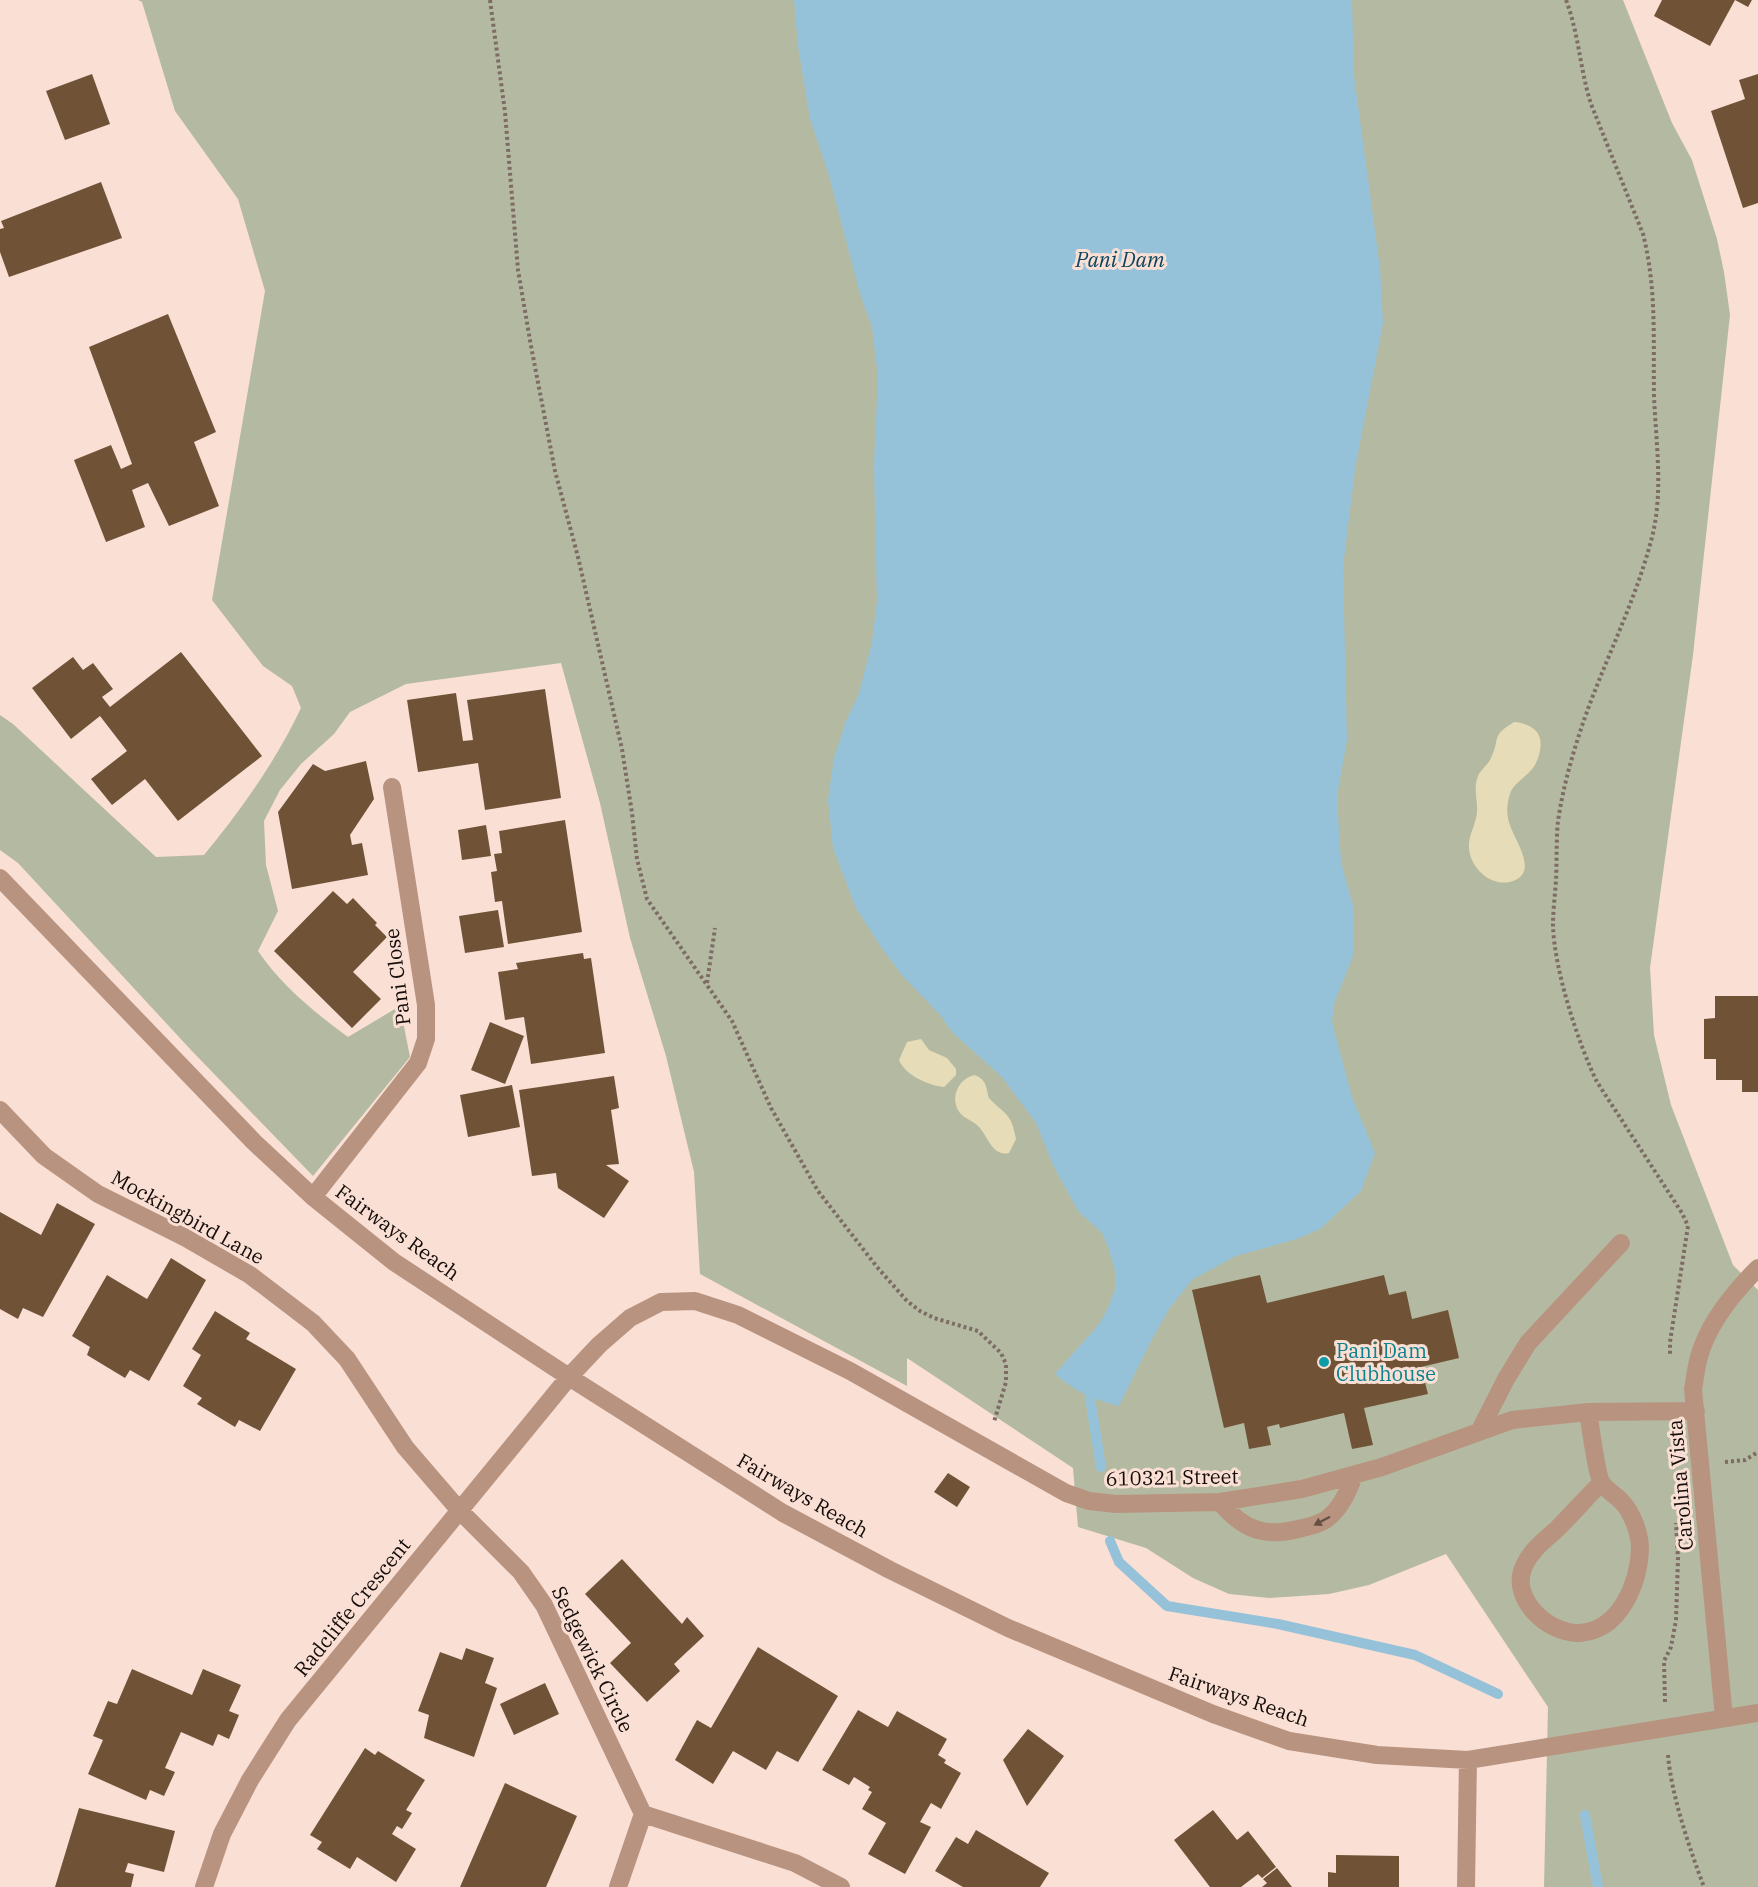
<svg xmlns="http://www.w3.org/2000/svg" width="1758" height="1887" font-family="'IBM Plex Serif',serif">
<rect width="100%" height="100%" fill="#fadfd5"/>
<path fill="#b4baa1" d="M 138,0 L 1623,0 L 1672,123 L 1692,160 L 1717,239 L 1724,272 L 1730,315 L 1693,655 L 1650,968 L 1654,1035 L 1671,1105 L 1733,1265 L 1758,1290 L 1758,1887 L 1544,1887 L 1548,1707 L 1446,1554 L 1369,1585 L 1329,1594 L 1269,1598 L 1229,1594 L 1193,1578 L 1146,1548 L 1078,1527 L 1073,1468 L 907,1358 L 907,1386 L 700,1274 L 694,1172 L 666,1056 L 630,938 L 600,803 L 561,663 L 406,684 L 350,712 L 334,734 L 301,764 L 280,790 L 264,821 L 266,865 L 278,911 L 258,951 C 281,985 315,1013 348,1037 L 400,1006 L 410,1057 L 313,1176 L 191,1050 L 18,863 L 0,850 L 0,715 L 13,724 L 156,857 L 204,855 C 241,810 276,761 301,708 L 292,686 L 263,666 L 212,600 L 265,291 L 238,199 L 175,111 L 142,2 Z"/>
<path fill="#e6dcb7" d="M 1514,722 C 1521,722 1529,725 1535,730 C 1545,739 1540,758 1533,768 C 1527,776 1516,782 1511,791 C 1508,799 1506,809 1508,818 C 1511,837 1541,871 1513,881 C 1491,889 1467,866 1469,843 C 1470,833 1476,823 1477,812 C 1478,800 1473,789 1478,776 C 1481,769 1488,765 1491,758 C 1501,737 1490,737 1514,722 Z
M 921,1039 L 929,1050 L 947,1058 L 956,1069 L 956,1075 L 944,1087 C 928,1085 906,1076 899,1060 L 907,1042 Z
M 974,1075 C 987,1079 986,1088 989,1098 C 1006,1116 1011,1112 1016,1139 L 1009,1153 C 993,1157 988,1137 979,1127 C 974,1121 965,1119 960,1113 C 949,1099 958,1079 974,1075 Z"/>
<path fill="#96c2d9" d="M 794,0 L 1352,0 L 1354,76 L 1380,268 L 1383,323 L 1355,469 L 1343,567 L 1347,740 L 1338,790 L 1338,815 L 1341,862 L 1353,906 L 1353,956 L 1334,1004 L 1332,1022 L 1352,1097 L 1375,1153 L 1361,1191 L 1320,1229 L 1297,1239 L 1236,1256 L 1192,1280 L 1169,1309 L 1150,1343 L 1119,1406 C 1092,1399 1076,1392 1055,1374 L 1100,1323 L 1108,1308 L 1115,1289 L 1115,1271 L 1108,1247 L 1102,1233 L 1078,1211 L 1053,1165 L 1036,1123 L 1002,1077 L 952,1032 L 940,1015 L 902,975 L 881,947 L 856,908 L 833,848 L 828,800 L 834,758 L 846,721 L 858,696 L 866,666 L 872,642 L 877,602 L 874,465 L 878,377 L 872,327 L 860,294 L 828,172 L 810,119 L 798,46 Z"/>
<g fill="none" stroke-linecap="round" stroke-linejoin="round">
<path stroke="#96c2d9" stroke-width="10" d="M 1095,1387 L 1090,1398 L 1101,1467
M 1110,1541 L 1119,1562 L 1167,1606 L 1278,1624 L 1415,1655 L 1498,1694
M 1585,1815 L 1598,1887"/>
</g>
<path fill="#705337" d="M 1662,0 L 1752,0 L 1748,7 L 1735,0 L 1710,46 L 1654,16 Z
M 92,74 L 110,124 L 65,140 L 46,91 Z
M 1758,74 L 1758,203 L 1743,208 L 1711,111 L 1745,99 L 1739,80 Z
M 101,182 L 122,238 L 9,277 L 0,252 L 0,229 L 4,228 L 1,221 Z
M 168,314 L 216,432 L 194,442 L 219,506 L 169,526 L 148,483 L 132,490 L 145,527 L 106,542 L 74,460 L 111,445 L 121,469 L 132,464 L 89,347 Z
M 181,652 L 262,756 L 178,821 L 145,779 L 112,805 L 91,779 L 127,751 L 100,716 L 71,739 L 32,688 L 73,657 L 83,670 L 93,663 L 113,689 L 102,697 L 110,707 Z
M 545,689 L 561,798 L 485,810 L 478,763 L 418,772 L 407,700 L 456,693 L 463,741 L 473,740 L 467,700 Z
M 366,761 L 374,799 L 350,835 L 352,845 L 362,843 L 368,875 L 292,889 L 278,812 L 313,764 L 325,771 Z
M 565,820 L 582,932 L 508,944 L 502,901 L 495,902 L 491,872 L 497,871 L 494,854 L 502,853 L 499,831 Z
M 486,825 L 491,856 L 462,860 L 458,830 Z
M 333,891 L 347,904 L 353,898 L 377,923 L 375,925 L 387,937 L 353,972 L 381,999 L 352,1028 L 274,951 Z
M 498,910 L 504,947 L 465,953 L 459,916 Z
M 583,953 L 584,959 L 591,958 L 605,1053 L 531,1064 L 524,1017 L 505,1020 L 498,972 L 518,969 L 516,963 Z
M 1715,996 L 1758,996 L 1758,1092 L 1742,1092 L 1742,1080 L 1716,1080 L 1716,1059 L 1704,1059 L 1704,1019 L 1715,1018 Z
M 490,1022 L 524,1036 L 505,1084 L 471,1070 Z
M 614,1076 L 619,1108 L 611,1110 L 619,1164 L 606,1165 L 629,1181 L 604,1218 L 558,1188 L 556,1173 L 532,1176 L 519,1090 Z
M 512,1085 L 520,1127 L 468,1137 L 460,1095 Z
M 57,1203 L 95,1224 L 43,1317 L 23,1308 L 18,1319 L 0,1309 L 0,1212 L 41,1235 Z
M 171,1258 L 206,1280 L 149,1381 L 130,1370 L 125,1378 L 87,1355 L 90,1347 L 72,1336 L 107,1275 L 147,1299 Z
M 1260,1275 L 1267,1303 L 1384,1275 L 1389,1295 L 1406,1291 L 1412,1319 L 1448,1310 L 1459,1358 L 1421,1367 L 1428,1394 L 1364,1408 L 1373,1445 L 1352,1449 L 1344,1413 L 1280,1428 L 1279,1424 L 1267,1427 L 1271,1445 L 1249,1449 L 1244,1423 L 1224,1428 L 1192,1290 Z
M 215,1311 L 250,1333 L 246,1339 L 296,1369 L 260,1431 L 239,1420 L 235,1427 L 197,1404 L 202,1398 L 183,1386 L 201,1355 L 192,1349 Z
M 948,1473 L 970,1487 L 957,1507 L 934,1492 Z
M 622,1559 L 682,1624 L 687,1617 L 704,1636 L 674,1664 L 680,1671 L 647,1702 L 610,1663 L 631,1643 L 585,1594 Z
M 758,1647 L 838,1696 L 798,1762 L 777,1751 L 766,1770 L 733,1751 L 713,1784 L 675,1760 L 697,1720 L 711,1728 Z
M 466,1648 L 494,1658 L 485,1683 L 497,1688 L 474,1757 L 424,1738 L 429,1715 L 418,1711 L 440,1652 L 462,1660 Z
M 132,1669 L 192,1695 L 203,1669 L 241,1685 L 229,1711 L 239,1715 L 229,1739 L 218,1734 L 213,1746 L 181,1732 L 165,1768 L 175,1772 L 164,1796 L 150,1790 L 146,1800 L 88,1774 L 103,1740 L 93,1736 L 108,1701 L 117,1704 Z
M 545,1683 L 559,1714 L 514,1735 L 500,1704 Z
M 858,1710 L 888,1727 L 897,1711 L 947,1739 L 938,1755 L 946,1760 L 944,1763 L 961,1773 L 941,1809 L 931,1803 L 920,1822 L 931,1827 L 905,1874 L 868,1854 L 886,1823 L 862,1809 L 872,1792 L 868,1790 L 870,1787 L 854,1777 L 849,1785 L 822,1770 Z
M 1028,1729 L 1064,1756 L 1027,1806 L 1003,1760 Z
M 365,1748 L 375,1755 L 378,1751 L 425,1780 L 406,1810 L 412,1813 L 402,1829 L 397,1826 L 392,1834 L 416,1849 L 396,1882 L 357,1857 L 350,1869 L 317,1849 L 322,1842 L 310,1835 Z
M 505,1783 L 577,1816 L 546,1887 L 460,1887 Z
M 79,1808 L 175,1831 L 164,1872 L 128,1863 L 125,1872 L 134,1874 L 131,1887 L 55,1887 Z
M 1213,1810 L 1237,1840 L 1248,1831 L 1276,1867 L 1262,1878 L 1258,1874 L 1241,1887 L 1210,1887 L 1174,1840 Z
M 976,1830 L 1049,1873 L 1040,1887 L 963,1887 L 935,1871 L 956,1837 L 968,1844 Z
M 1336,1855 L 1399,1856 L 1399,1887 L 1328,1887 L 1328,1872 L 1336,1873 Z
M 1277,1868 L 1292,1887 L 1262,1887 L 1267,1883 L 1263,1879 Z"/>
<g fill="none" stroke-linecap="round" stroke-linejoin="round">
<path stroke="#7c6c65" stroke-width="4" stroke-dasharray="3 3" stroke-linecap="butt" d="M 490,0 L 505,112 L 518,270 L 531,346 L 555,471 L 578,557 L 622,749 L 632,813 L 637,859 L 647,899 L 732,1021 L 771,1108 L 818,1191 L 877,1267 L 907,1301 L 920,1311 L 934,1318 L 978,1331 L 1001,1353 L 1006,1364 L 1006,1382 L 994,1422
M 1566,0 C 1579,34 1580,70 1591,104 L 1643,234 C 1657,289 1653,341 1654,396 C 1656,445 1664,494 1651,541 C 1635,602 1605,660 1584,720 C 1573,752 1563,787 1558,821 C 1556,841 1557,861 1556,880 C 1555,895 1553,911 1553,925 C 1554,969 1578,1043 1597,1082 L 1682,1213 L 1688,1226 L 1670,1342 L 1670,1354
M 707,983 L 715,928
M 1725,1462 L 1745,1460 L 1758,1452
M 1665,1702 L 1664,1661 L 1671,1647 L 1676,1620 L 1678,1559 L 1676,1523
M 1668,1755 C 1671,1794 1690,1850 1704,1887"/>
<path stroke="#b89480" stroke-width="18" d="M 0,878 L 254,1142 L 313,1197 L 394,1262 L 569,1377 L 783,1513 L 890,1570 L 1008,1628 L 1213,1714 L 1289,1741 L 1377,1755 L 1468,1760 L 1758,1713
M 0,1110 L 44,1156 L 98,1194 L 186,1238 L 250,1275 L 313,1323 L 347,1359 L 405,1447 L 460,1511 L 521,1572 L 544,1605 L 643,1814 L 618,1887
M 313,1197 L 418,1063 L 426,1039 L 426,1005 L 392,787
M 1588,1412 C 1590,1424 1597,1477 1602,1483 C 1607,1491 1616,1495 1622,1502 C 1632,1512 1640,1534 1640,1548 C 1639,1583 1620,1631 1579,1633 C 1548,1634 1509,1598 1524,1566 C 1531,1550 1544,1541 1557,1529 C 1572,1514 1586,1498 1601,1483
M 1479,1432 L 1506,1379 L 1528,1343 L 1621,1243
M 1220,1502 C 1244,1531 1266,1538 1302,1528 C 1311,1526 1321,1524 1328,1518 C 1342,1507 1349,1490 1354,1475
M 1724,1718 L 1693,1389 C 1695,1379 1696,1367 1699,1357 C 1708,1324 1734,1292 1758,1268
M 643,1814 L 795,1863 L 841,1887
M 204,1887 L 222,1834 L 250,1780 L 288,1720 L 569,1377 L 599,1345 L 630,1318 L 661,1302 L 695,1301 L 738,1315 L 850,1371 L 1066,1493 L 1089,1501 L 1116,1504 L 1220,1502 L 1302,1489 L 1382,1467 L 1512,1420 L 1588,1412 L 1696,1411
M 1466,1887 L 1468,1760"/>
</g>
<defs><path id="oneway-solid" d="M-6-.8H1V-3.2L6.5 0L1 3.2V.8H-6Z" transform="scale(1.5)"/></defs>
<use fill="#665044" href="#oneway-solid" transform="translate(1322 1521) rotate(152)"/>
<circle fill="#0f9aa8" stroke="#fadfd5" stroke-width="2" cx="1324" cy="1362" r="6"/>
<g text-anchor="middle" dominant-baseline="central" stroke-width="6" stroke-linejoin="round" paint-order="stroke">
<g font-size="20" fill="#140c08" stroke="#fadfd5">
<text transform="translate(397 977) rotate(-97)">Pani Close</text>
<text transform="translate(188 1217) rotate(29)">Mockingbird Lane</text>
<text transform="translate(398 1232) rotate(36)">Fairways Reach</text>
<text transform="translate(1172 1477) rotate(-1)">610321 Street</text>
<text transform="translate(1680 1485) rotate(-95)">Carolina Vista</text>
<text transform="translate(803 1495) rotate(30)">Fairways Reach</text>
<text transform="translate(352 1607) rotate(-51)">Radcliffe Crescent</text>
<text transform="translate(593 1659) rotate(64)">Sedgewick Circle</text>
<text transform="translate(1239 1696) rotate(19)">Fairways Reach</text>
</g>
<g font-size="20" fill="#0d838f" stroke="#fadfd5" text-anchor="start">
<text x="1336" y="1350">Pani Dam<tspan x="1336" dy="23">Clubhouse</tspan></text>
</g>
<g font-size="21" font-style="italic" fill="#0a455d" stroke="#fadfd5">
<text x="1120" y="259">Pani Dam</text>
</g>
</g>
</svg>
